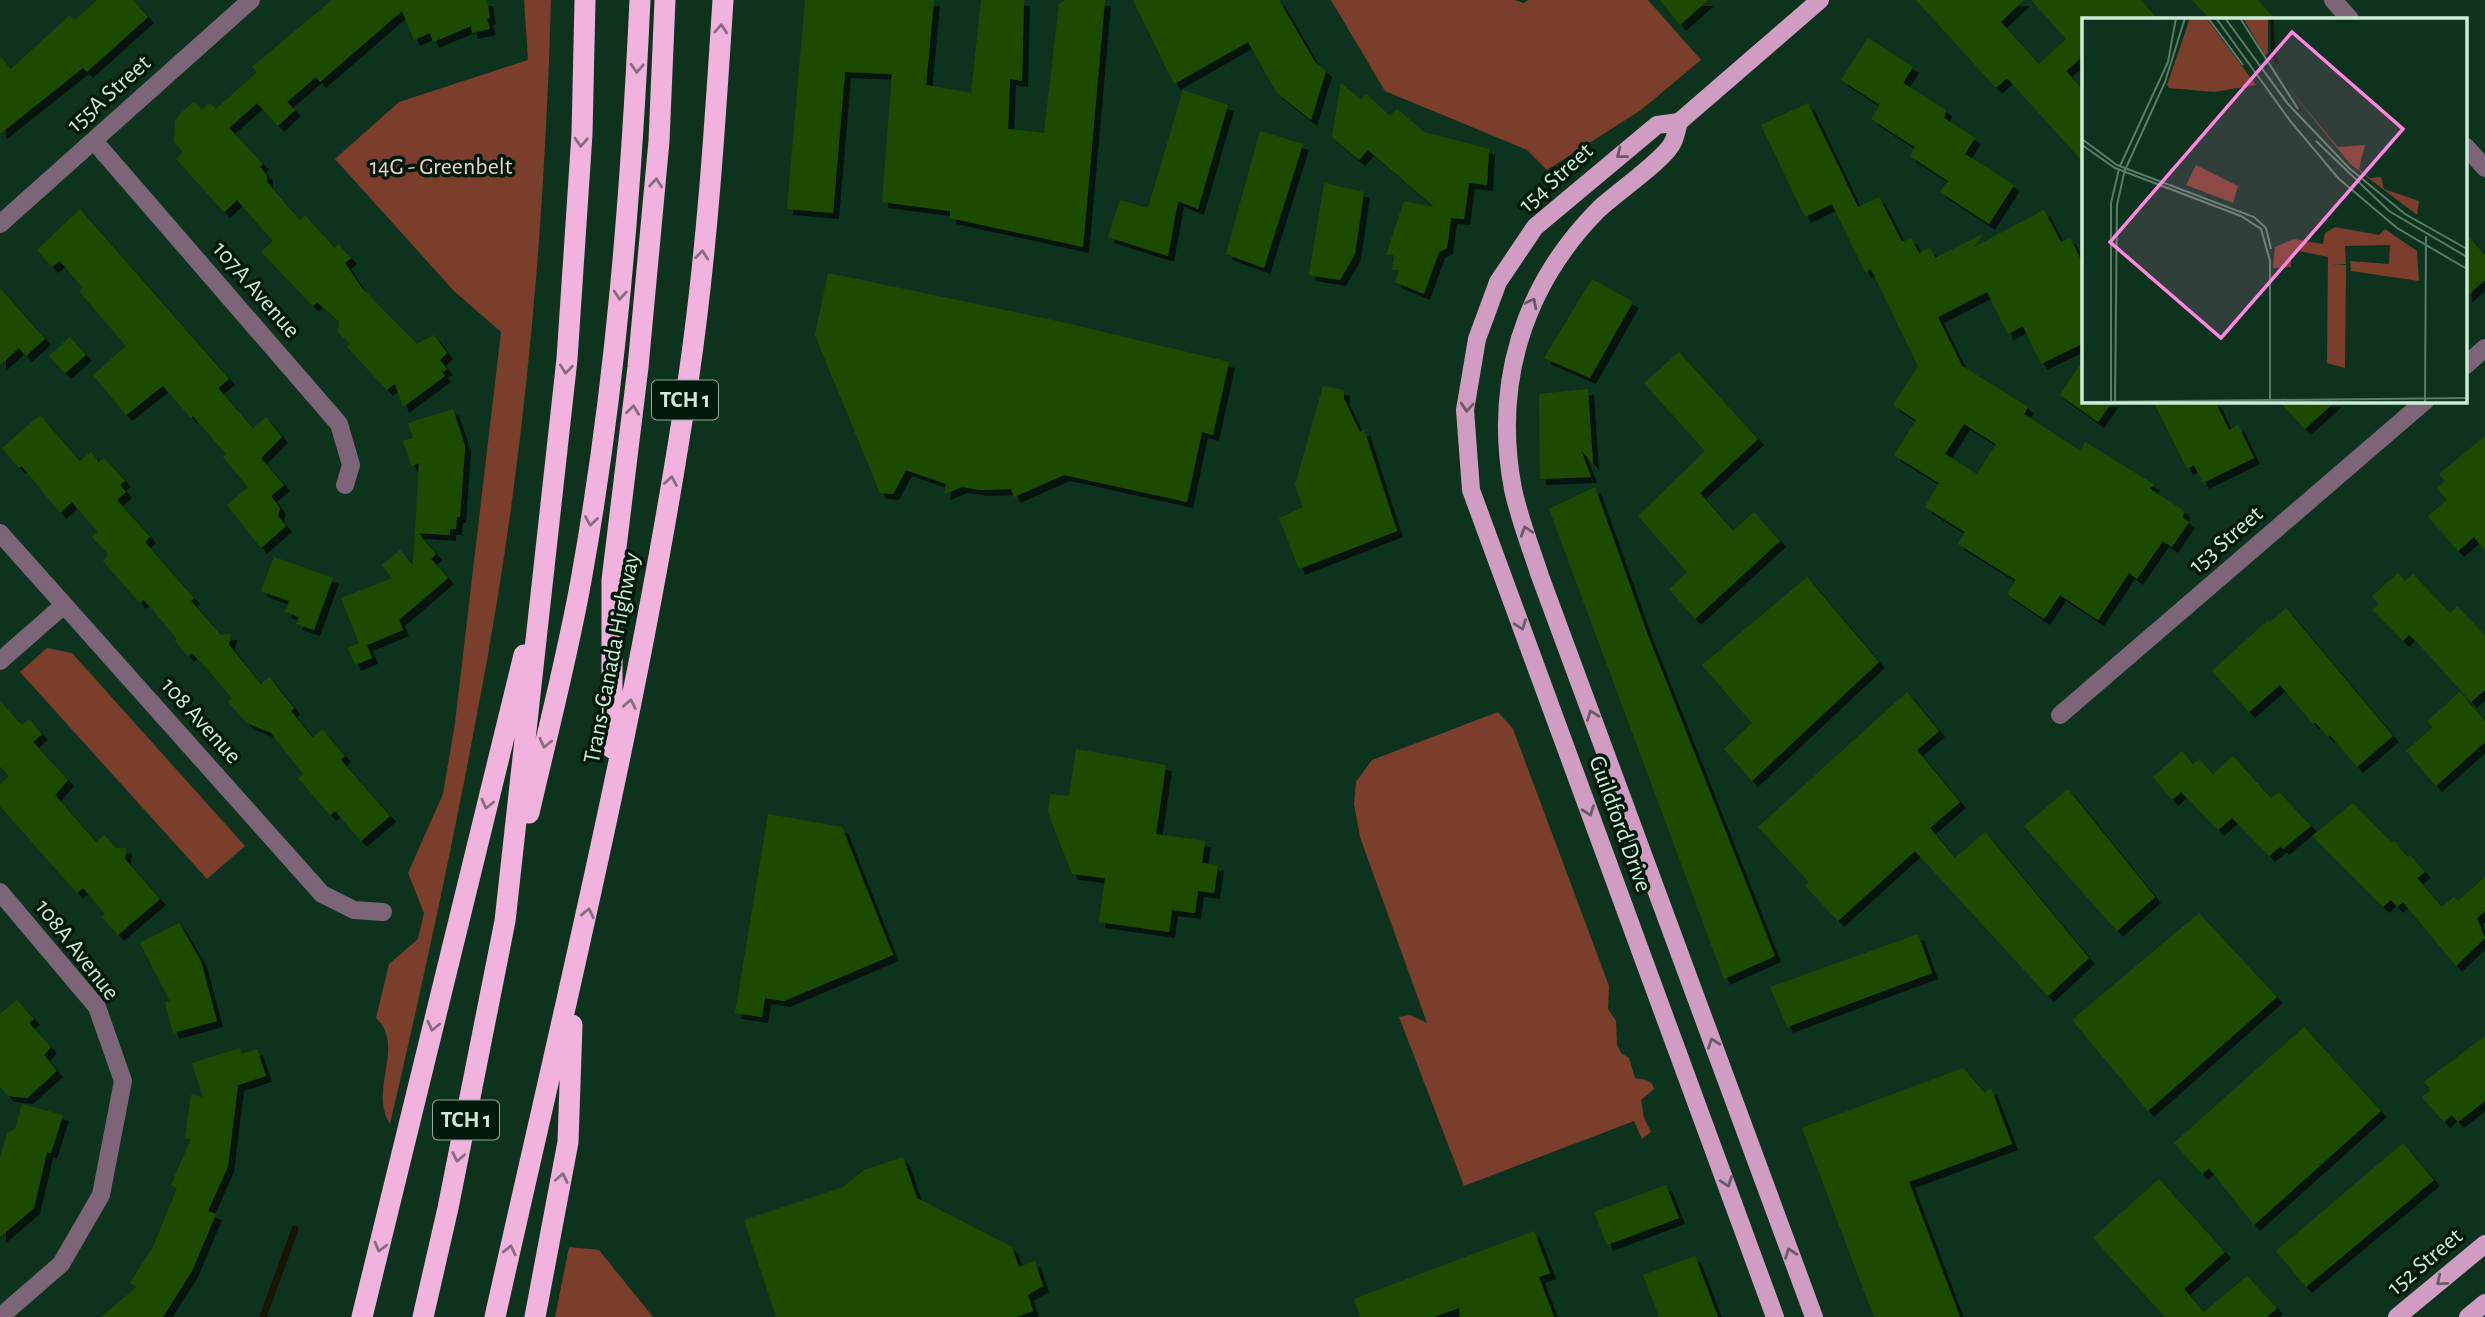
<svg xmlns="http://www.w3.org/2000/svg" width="2485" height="1317" font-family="'Alegreya Sans',sans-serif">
<defs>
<filter id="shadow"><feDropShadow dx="6" dy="6" stdDeviation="0" flood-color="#0009"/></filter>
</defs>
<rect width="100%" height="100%" fill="#0d331f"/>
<path fill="#7b3e2c" d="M 524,0 L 551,0 C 545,220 526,443 487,660 C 459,816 426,970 390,1124 C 368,1090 406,1046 376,1018 L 389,964 L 418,939 L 424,913 L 408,873 L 443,794 L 455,723 L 501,332 L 454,291 L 335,159 L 399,102 L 528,60 Z
M 1331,0 L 1514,0 L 1524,3 L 1528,0 L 1648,0 L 1701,60 L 1641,110 L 1547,170 L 1527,150 L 1385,91 Z
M 47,648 L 72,653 L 245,846 L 207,879 L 20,672 Z
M 1498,712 L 1513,729 L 1609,986 L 1608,1009 L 1616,1021 L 1617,1045 L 1621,1053 L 1629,1058 L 1635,1078 C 1644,1080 1652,1079 1654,1089 L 1641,1100 L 1644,1118 L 1651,1132 L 1642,1139 L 1634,1121 L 1464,1186 L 1399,1017 L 1410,1015 L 1427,1023 L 1360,837 L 1354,804 L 1356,782 L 1372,760 Z
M 569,1247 L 599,1250 L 653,1317 L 555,1317 Z"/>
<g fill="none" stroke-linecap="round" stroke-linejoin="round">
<path stroke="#191506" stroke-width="7" d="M 263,1317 L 295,1229"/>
</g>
<path fill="#1d4c00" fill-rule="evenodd" filter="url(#shadow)" d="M 97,0 L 133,0 L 148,17 L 87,72 L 83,68 L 0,134 L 0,56 L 11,69 L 70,15 L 75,20 Z
M 332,0 L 487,0 L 490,18 L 487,19 L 490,29 L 472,33 L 471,26 L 433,42 L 430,33 L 414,40 L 402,11 L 320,82 L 316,77 L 287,102 L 295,110 L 278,126 L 257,103 L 229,128 L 263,164 L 260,167 L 267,175 L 267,182 L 300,220 L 305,215 L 335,248 L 338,244 L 351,258 L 345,263 L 361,287 L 417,344 L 434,335 L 447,353 L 440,360 L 447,369 L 442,372 L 445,376 L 403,407 L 395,384 L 387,390 L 347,347 L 350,344 L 338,332 L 339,322 L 317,302 L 313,306 L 261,252 L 273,241 L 237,200 L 224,212 L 176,159 L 183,152 L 174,142 L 175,121 L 181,113 L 194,102 L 202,110 L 210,103 L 216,109 L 257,72 L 252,67 Z
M 805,0 L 934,0 L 926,85 L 971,93 L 981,0 L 1024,0 L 1022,81 L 1010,79 L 1008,129 L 1044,133 L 1059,4 L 1065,0 L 1105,0 L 1083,247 L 950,218 L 950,211 L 882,202 L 892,74 L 845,72 L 833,213 L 787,209 Z
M 1133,0 L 1279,0 L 1315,62 L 1326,71 L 1311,120 L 1277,93 L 1248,42 L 1174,84 Z
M 1660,0 L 1708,0 L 1680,25 Z
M 1916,0 L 2024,0 L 2001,22 L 2039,64 L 2066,39 L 2031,0 L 2141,0 L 2158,19 L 2084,19 L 2084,59 L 2082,57 L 2066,71 L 2084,91 L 2084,163 L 2007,78 L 1996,88 Z
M 2192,0 L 2258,0 L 2275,19 L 2210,19 Z
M 1868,38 L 1913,67 L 1903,83 L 1946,110 L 1944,118 L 1975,138 L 1965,154 L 2014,185 L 1989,224 L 1940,192 L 1948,181 L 1910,156 L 1915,147 L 1871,119 L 1880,105 L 1841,80 Z
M 1341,83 L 1361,100 L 1366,94 L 1390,116 L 1397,109 L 1424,132 L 1489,149 L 1487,185 L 1469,183 L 1464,219 L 1451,218 L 1447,248 L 1439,252 L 1424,294 L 1395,282 L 1399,270 L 1392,270 L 1394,254 L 1386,255 L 1404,201 L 1434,207 L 1368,150 L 1359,160 L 1332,137 Z
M 1183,90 L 1228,105 L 1198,209 L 1178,201 L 1168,256 L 1108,237 L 1120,200 L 1148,208 Z
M 1808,103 L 1858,207 L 1879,197 L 1902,242 L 1911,238 L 1919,253 L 1930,248 L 1935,258 L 1983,234 L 1974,247 L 2044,210 L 2061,242 L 2070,238 L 2084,266 L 2084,343 L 2041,364 L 2023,326 L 2008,334 L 1987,292 L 1938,317 L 1962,366 L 2028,407 L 2024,414 L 2080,451 L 2085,442 L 2155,485 L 2149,488 L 2184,511 L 2183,518 L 2189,522 L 2172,547 L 2163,541 L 2137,579 L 2129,573 L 2098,620 L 2060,595 L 2044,619 L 2007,594 L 2016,580 L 1958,544 L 1965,532 L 1925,507 L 1939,483 L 1894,455 L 1916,420 L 1893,405 L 1918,366 L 1871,269 L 1865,272 L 1832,204 L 1805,217 L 1761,125 ZM 1964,424 L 1996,444 L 1977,474 L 1945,454 Z
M 1260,131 L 1303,144 L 1264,268 L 1226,254 Z
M 1324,183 L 1364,192 L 1355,254 L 1340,280 L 1309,275 Z
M 80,209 L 229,379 L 218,388 L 253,428 L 266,417 L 282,437 L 261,458 L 284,485 L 271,496 L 280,508 L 278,516 L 286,526 L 261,548 L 227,505 L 248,487 L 223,457 L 226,454 L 193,416 L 191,418 L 163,386 L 126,415 L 93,375 L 126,346 L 79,291 L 83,288 L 60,261 L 52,267 L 37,250 Z
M 2466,233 L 2485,255 L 2485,280 L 2466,297 Z
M 828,273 L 1057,321 L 1229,362 L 1213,435 L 1202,432 L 1187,502 L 1064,475 L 1014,497 L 1011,489 L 981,490 L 962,487 L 944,494 L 946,484 L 906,470 L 893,494 L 880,493 L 815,335 Z
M 1592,279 L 1633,302 L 1590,378 L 1544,358 Z
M 0,288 L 45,339 L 26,356 L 19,348 L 0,365 Z
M 70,337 L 86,355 L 65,373 L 49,356 Z
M 1679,352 L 1758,439 L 1700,493 L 1733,531 L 1754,512 L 1780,541 L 1695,619 L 1669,589 L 1687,572 L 1638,516 L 1705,451 L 1644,383 Z
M 2084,359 L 2084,401 L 2113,401 L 2098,422 L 2060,395 Z
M 1323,386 L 1344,390 L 1344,399 L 1360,432 L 1364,429 L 1397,531 L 1299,569 L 1279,518 L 1303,507 L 1295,485 Z
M 1588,389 L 1593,464 L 1581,450 L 1591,477 L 1540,479 L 1539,394 Z
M 2153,401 L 2215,401 L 2229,430 L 2238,425 L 2254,458 L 2203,483 L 2194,465 L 2187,469 Z
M 2279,401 L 2336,401 L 2305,429 Z
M 453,409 L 465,446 L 460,517 L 457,517 L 456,529 L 450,529 L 450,535 L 418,533 L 436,554 L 431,559 L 448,578 L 399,620 L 403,630 L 367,645 L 372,658 L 355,665 L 348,648 L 359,643 L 341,598 L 392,578 L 382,565 L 400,550 L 413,565 L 419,463 L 411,466 L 403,441 L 413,438 L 408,423 Z
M 40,415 L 80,461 L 91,452 L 99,462 L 104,458 L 125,481 L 120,485 L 126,492 L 117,500 L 150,537 L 145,542 L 194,598 L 191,601 L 221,635 L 231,634 L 229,645 L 261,684 L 269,677 L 294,708 L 291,711 L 313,738 L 322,729 L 345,756 L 341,760 L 390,816 L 361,841 L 335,811 L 330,815 L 298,778 L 303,774 L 271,733 L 247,723 L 228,702 L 232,698 L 209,671 L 192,653 L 188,656 L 175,641 L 177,639 L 144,600 L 140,603 L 103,561 L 108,554 L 92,537 L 98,532 L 72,502 L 60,513 L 22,466 L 19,468 L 2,448 Z
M 2485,436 L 2485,550 L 2474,537 L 2458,551 L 2428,516 L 2447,500 L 2437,488 L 2445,481 L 2439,474 Z
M 1595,487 L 1647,633 L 1775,956 L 1724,979 L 1549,509 Z
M 274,557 L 333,578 L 314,630 L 296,624 L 299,617 L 285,612 L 289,601 L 261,591 Z
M 2398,573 L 2405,581 L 2413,574 L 2450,613 L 2457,606 L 2485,635 L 2485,690 L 2471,702 L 2417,642 L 2409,635 L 2403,641 L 2372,610 L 2379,604 L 2372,596 Z
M 1807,577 L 1879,662 L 1752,781 L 1724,749 L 1752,723 L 1702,665 Z
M 2286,608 L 2393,736 L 2357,767 L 2330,735 L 2328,737 L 2315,722 L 2313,724 L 2280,685 L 2249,712 L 2212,671 L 2268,620 L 2270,622 Z
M 1907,692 L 1939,731 L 1917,750 L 1960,802 L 1930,828 L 1955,858 L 1985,832 L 2089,958 L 2048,996 L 1915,851 L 1838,921 L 1805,886 L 1809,882 L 1758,827 Z
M 2460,692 L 2485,721 L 2485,742 L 2436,786 L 2406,751 L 2433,727 L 2427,721 Z
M 0,701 L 22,725 L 29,719 L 42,734 L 33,742 L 68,780 L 55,795 L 96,842 L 104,835 L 116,848 L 126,848 L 125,859 L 160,899 L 118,935 L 102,917 L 105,914 L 83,888 L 77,893 L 0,806 L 0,784 L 9,776 L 0,766 Z
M 1076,749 L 1166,765 L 1156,834 L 1205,841 L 1202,863 L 1218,865 L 1214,893 L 1198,891 L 1195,913 L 1172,910 L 1169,932 L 1099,922 L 1105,878 L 1072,874 L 1048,812 L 1050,794 L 1069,796 Z
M 2182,751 L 2193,764 L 2199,759 L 2213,774 L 2233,756 L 2271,798 L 2279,792 L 2311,826 L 2283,849 L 2281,846 L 2269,856 L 2232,818 L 2218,830 L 2181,792 L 2172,800 L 2153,777 Z
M 2068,789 L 2155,897 L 2117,931 L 2024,826 Z
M 2353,803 L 2392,843 L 2394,841 L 2408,857 L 2410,855 L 2425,872 L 2417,878 L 2442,907 L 2454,897 L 2458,901 L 2485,877 L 2485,911 L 2477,918 L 2485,938 L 2456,966 L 2403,902 L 2397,907 L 2391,900 L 2383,907 L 2312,836 Z
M 768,814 L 842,827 L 893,955 L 784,1001 L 765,998 L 762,1017 L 735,1013 Z
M 2199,913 L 2277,997 L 2148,1111 L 2072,1020 Z
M 179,923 L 201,961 L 217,1021 L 173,1033 L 165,1002 L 170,1001 L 140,943 Z
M 1918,934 L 1932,973 L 1787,1027 L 1770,987 Z
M 17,1000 L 34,1019 L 29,1023 L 51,1047 L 44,1055 L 57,1071 L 27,1098 L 8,1096 L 0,1087 L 0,1014 Z
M 2304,1027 L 2381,1111 L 2254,1225 L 2209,1168 L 2202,1174 L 2174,1143 Z
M 2485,1036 L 2485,1101 L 2458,1122 L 2452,1115 L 2444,1122 L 2422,1097 L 2431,1090 L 2424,1082 Z
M 240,1048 L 241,1054 L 257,1049 L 266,1076 L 238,1085 L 228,1166 L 208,1211 L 216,1214 L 192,1271 L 163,1317 L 101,1317 L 137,1287 L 130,1283 L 153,1247 L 177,1188 L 171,1185 L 191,1139 L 185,1138 L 191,1095 L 203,1097 L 192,1063 Z
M 1963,1068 L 1985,1093 L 1991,1088 L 2012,1144 L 1909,1182 L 1960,1317 L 1874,1317 L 1802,1128 Z
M 22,1104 L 63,1115 L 51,1153 L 47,1152 L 34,1208 L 0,1237 L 0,1159 L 7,1133 L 15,1129 Z
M 2403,1143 L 2434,1180 L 2306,1287 L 2276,1251 Z
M 903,1157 L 917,1198 L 1012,1247 L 1019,1267 L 1035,1261 L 1043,1286 L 1028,1295 L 1033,1311 L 1016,1317 L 776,1317 L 744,1220 L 843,1187 L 864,1170 Z
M 2159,1179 L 2225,1252 L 2184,1289 L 2204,1312 L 2247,1276 L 2277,1308 L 2267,1317 L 2165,1317 L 2093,1238 Z
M 1666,1185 L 1679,1218 L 1607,1245 L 1594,1212 Z
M 1534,1231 L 1550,1273 L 1539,1277 L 1554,1317 L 1460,1317 L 1459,1308 L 1434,1317 L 1360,1317 L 1354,1299 Z
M 1695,1256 L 1718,1317 L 1659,1317 L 1643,1275 Z"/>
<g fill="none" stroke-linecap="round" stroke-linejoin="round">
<path stroke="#7d6476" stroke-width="18" d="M 2333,0 L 2350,19
M 94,141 L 339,424 L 351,465 L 345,485
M 2466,147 L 2485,168
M 0,224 L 251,0
M 2466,365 L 2485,348
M 0,533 L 322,894 L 354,910 L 383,912
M 0,661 L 64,605
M 2060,715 L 2425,401
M 0,892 L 97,1007 L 123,1081 L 101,1195 L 61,1264 L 0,1317"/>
<path stroke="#d09cc1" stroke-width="18" d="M 1679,122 C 1677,128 1676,136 1673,142 C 1665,160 1614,194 1598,210 C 1523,286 1493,384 1513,489 C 1519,518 1531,548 1540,576 L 1814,1317
M 1775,1317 L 1471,490 L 1465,410 L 1477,339 L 1498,282 L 1535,227 L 1657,125 L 1679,122 L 1820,0
M 2397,1317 L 2485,1244
M 2468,1317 L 2485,1303"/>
<path stroke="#f1b2de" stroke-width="21" d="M 612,748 L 612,580 L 638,367 L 659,141 L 665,0
M 529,813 C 547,734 568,655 582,575 C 616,385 631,193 640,0
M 362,1317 L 524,655
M 423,1317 L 448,1208 L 505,921 L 567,359 L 582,134 L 585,0
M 495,1317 C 565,1004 642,693 689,375 C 707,251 715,125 723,0
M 535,1317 L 568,1142 L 572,1025"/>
</g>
<defs><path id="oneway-chevron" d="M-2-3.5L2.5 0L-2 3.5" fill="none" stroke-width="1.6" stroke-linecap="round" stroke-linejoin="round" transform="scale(1.75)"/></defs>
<g stroke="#856d7f">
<use href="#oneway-chevron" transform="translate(721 29) rotate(-86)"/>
<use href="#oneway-chevron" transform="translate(637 68) rotate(93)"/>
<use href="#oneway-chevron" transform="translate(581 142) rotate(93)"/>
<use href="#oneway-chevron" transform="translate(656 183) rotate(-85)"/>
<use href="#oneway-chevron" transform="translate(702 255) rotate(-84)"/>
<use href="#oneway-chevron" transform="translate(620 295) rotate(95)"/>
<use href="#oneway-chevron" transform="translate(566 369) rotate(96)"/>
<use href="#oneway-chevron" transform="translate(633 410) rotate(-83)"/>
<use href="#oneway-chevron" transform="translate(671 481) rotate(-81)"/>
<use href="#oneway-chevron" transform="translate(591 521) rotate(99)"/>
<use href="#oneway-chevron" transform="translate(630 704) rotate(-79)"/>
<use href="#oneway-chevron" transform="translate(545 743) rotate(103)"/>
<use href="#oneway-chevron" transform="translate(487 804) rotate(104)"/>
<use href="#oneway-chevron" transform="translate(588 913) rotate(-78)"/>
<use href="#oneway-chevron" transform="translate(433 1026) rotate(103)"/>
<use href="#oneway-chevron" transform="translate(458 1157) rotate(101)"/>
<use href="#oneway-chevron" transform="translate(562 1178) rotate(-79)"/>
<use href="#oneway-chevron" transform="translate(380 1247) rotate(105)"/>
<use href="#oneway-chevron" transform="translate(510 1250) rotate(-77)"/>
</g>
<g stroke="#685a66">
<use href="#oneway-chevron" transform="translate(1621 154) rotate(142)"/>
<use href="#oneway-chevron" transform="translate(1532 303) rotate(-63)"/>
<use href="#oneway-chevron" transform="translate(1467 407) rotate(94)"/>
<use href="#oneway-chevron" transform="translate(1526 531) rotate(-108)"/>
<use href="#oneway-chevron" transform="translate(1521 625) rotate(70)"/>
<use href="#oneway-chevron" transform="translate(1592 715) rotate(-110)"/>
<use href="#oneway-chevron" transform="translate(1589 811) rotate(70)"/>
<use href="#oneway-chevron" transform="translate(1713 1043) rotate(-110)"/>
<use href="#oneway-chevron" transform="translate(1727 1182) rotate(70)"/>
<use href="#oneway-chevron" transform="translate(1790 1253) rotate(-110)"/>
<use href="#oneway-chevron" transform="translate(2441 1281) rotate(140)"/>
</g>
<g text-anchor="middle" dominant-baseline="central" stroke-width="7" stroke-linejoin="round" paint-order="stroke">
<g fill="#00190b" stroke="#8ead9a" stroke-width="2">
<rect x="652" y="380.5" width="66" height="39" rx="5"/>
<rect x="433" y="1100.5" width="66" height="39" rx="5"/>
</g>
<g font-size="23" font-weight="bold" fill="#cbedd7">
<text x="685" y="400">TCH 1</text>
<text x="466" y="1120">TCH 1</text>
</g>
<g font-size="24" fill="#cbedd7" stroke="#00190b">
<text transform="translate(109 94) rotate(-42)">155A Street</text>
<text transform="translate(1556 178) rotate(-42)">154 Street</text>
<text transform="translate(256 290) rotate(49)">107A Avenue</text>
<text transform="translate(2226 540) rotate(-41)">153 Street</text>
<text transform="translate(612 658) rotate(-79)">Trans-Canada Highway</text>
<text transform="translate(201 721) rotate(48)">108 Avenue</text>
<text transform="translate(1620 824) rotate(70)">Guildford Drive</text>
<text transform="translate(77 950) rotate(52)">108A Avenue</text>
<text transform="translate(2425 1262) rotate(-40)">152 Street</text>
</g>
<g font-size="24" fill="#edd0c8" stroke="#00190b">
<text x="441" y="167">14G - Greenbelt</text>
</g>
</g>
<g transform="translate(2082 18)">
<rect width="385" height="385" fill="#0d331f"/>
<path d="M 108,0 L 124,0 L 174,67 L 132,74 L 87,70 L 85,67 ZM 161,0 L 186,0 L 186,35 L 183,38 ZM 204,67 L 256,129 L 283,127 L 277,151 L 288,160 L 299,159 L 302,171 L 337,183 L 335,197 L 268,146 ZM 114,147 L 156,168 L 151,185 L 104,167 ZM 253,209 L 297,217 L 303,211 L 335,233 L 337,263 L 269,253 L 268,243 L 307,246 L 308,227 L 263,228 L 264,246 L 250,246 L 264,247 L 263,350 L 245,345 L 246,239 L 217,233 L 209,239 L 209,249 L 191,250 L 193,229 L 212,221 L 241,226 L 243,215 Z" fill="#7b3e2c"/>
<path fill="none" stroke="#191506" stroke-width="3.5" d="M 190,0 L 191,36 L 196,46"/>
<path fill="none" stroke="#597d69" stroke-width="2" d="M 126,0 L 161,47M 134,0 L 209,104 L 256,160 L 315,210 L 385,251M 143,0 L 206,86 L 267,150 L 323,196 L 385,231M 158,0 L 216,91M 0,121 L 35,147 L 172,199 L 184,210 L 189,231M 234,123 L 307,193 L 385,239M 0,127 L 33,150 L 159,198 L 179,211 L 188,243 L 188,384M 38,148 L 86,44 L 94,0M 44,150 L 83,64 L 103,0M 0,384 L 385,380M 29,385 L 29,185 L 37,151M 33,385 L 35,187 L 43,151M 299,385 L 345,384M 343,385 L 344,218"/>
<path fill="#fe86e0" fill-opacity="0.15" stroke="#fe86e0" stroke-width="3.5" d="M 210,14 L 321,111 L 139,320 L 28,224 Z"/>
<rect width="385" height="385" fill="none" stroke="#cbedd7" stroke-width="3.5"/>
</g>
</svg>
